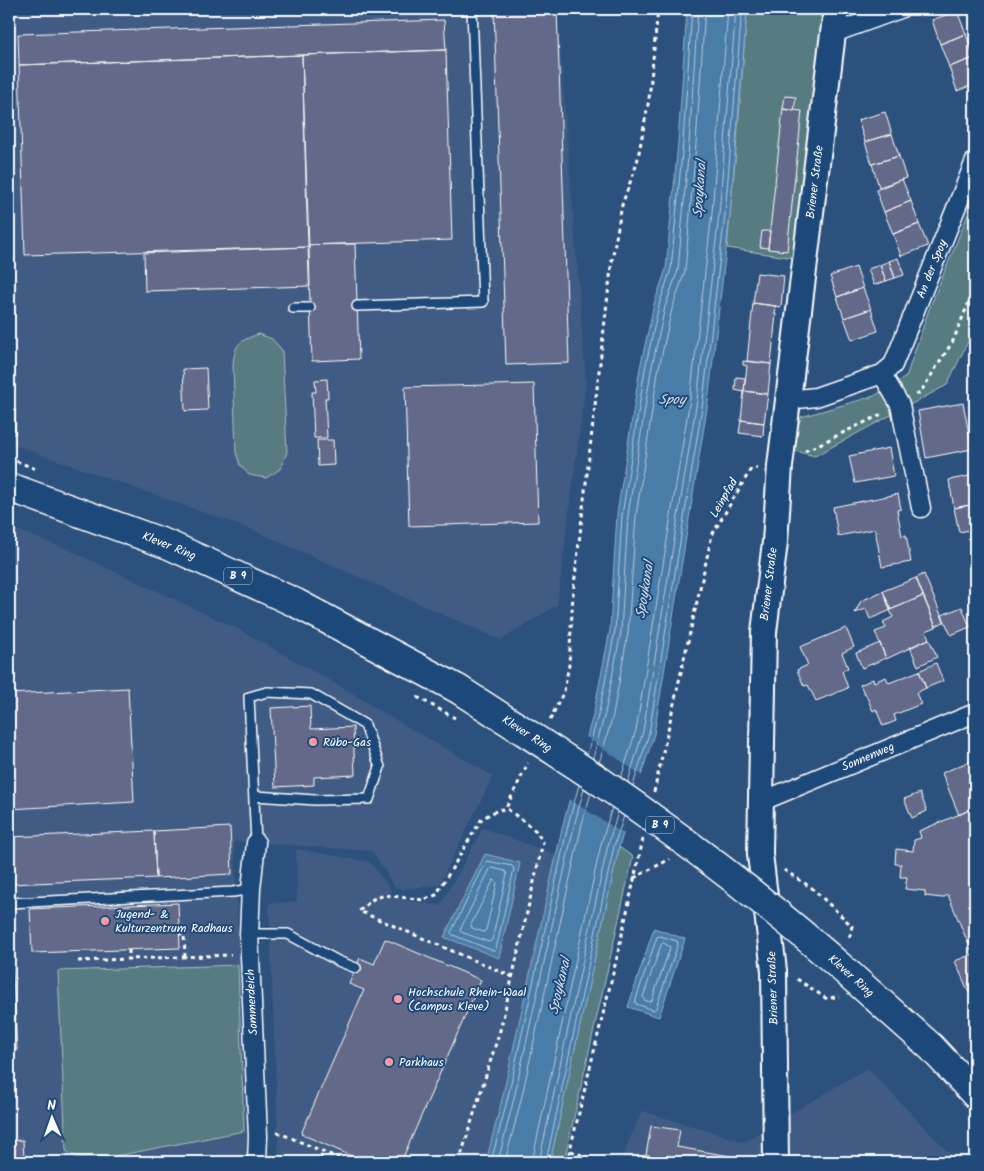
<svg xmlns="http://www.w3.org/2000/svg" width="984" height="1171" font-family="Kalam,sans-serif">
<rect width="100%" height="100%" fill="#2d517d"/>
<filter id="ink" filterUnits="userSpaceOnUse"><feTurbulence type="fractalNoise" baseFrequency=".02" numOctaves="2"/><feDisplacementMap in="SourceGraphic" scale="10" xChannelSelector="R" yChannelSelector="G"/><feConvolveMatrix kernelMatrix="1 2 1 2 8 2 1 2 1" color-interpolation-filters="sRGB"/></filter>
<g filter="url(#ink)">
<path fill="#415c84" d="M 9,9 L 557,9 L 586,381 L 557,605 L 501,640 L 253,530 L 9,443 Z
M 9,527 L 69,550 L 242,631 L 352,693 L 385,714 L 493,776 L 439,885 L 402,889 L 394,886 L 372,851 L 234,841 L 248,1162 L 9,1162 Z
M 483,828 L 556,855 L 503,1095 L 486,1162 L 279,1162 L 269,903 L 297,902 L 296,849 L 370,862 L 389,887 L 393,898 L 440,906 Z
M 867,1068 L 958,1162 L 620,1162 L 642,1111 L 744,1142 Z"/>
<path fill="#567c82" stroke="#aabec0" d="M 747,9 L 823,9 L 808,153 L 794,258 L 727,248 L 738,128 Z
M 975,197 L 975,327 L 947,385 L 815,456 L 791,450 L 801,417 L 874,396 L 906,377 L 928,312 Z
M 259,334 L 272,339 L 282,350 L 287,452 L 280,469 L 266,478 L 249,475 L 240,465 L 236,452 L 233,365 C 235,343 239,341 259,334 Z
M 619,847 L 633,857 L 564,1162 L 550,1162 Z
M 238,965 L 244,1131 L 111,1157 L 77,1157 L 66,1151 L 58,971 Z"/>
<path fill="#4a7ba7" stroke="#92b0ca" d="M 687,9 L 747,9 L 730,215 L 708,402 L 654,734 L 619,847 L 550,1162 L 486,1162 L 503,1095 L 564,820 L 594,711 L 610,630 L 617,514 L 640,368 L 654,304 L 666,269 L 678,143 Z
M 485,854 L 520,863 L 499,958 L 444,937 Z
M 654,928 L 685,939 L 659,1017 L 628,1007 Z"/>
<path fill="#2d517d" d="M 585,736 L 644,777 L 626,835 L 567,798 Z"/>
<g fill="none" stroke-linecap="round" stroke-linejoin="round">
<path stroke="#b7cadc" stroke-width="1" d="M 587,755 L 599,712 L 615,631 L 622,515 L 645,369 L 659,305 L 671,269 L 683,143 L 692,9
M 593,758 L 605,713 L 621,632 L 628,515 L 651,371 L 665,307 L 678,270 L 689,144 L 698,9
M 599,763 L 613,715 L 628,633 L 636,516 L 658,372 L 672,309 L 685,271 L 696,144 L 705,9
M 621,778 L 636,730 L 690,399 L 712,213 L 728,9
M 628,782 L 643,731 L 697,400 L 719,214 L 736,9
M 633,786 L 649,733 L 703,401 L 725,214 L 742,9
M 487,861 L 512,866 L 514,869 L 496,949 L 494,951 L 453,935 L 451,933 Z
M 492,868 L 505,871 L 507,874 L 492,940 L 489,942 L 461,932 L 460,930 L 490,869 Z
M 494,880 L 497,883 L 486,930 L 484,932 L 472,928 L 471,925 Z
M 660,936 L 677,941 L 678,944 L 656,1008 L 654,1010 L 636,1004 L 635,1002 L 657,937 Z
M 663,943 L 669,946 L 670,948 L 652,1000 L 650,1002 L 644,1000 L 643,997 L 661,945 Z
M 491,1162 L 508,1097 L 569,821 L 579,785
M 498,1162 L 514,1098 L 575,822 L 584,789
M 505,1162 L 521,1100 L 582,824 L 591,793
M 532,1162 L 601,844 L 612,808
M 539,1162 L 608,845 L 618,812
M 546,1162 L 614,846 L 624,816"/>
</g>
<path fill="#636b89" stroke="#fff" d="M 494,9 L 557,9 L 569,363 L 506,365 Z
M 957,11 L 966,34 L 940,44 L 932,20 Z
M 444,20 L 446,50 L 19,65 L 18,34 Z
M 966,34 L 974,58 L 949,67 L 940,44 Z
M 446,50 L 452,240 L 308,245 L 302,55 Z
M 302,55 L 309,247 L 25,255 L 19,65 Z
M 974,58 L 975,84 L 957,91 L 949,67 Z
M 785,96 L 796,97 L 794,111 L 783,109 Z
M 783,109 L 802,111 L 787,251 L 768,249 Z
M 885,112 L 892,134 L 865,142 L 858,120 Z
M 892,134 L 899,156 L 872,164 L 865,142 Z
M 899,156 L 906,178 L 879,187 L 872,164 Z
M 902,179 L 911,201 L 884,212 L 876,190 Z
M 911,201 L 919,224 L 893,234 L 884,212 Z
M 919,224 L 928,246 L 901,256 L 893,234 Z
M 762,231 L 770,231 L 768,248 L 760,247 Z
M 355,244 L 359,359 L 312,361 L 308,245 Z
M 309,247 L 310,286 L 145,291 L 144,253 Z
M 898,258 L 904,275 L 895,278 L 889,261 Z
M 889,261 L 895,278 L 886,281 L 880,265 Z
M 880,265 L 886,281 L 874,285 L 868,269 Z
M 856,267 L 863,288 L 837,297 L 830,276 Z
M 757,273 L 784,276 L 781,307 L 753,303 Z
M 863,288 L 871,309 L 844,318 L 837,297 Z
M 753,303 L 776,306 L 775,314 L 776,314 L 771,364 L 747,361 Z
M 871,309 L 878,331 L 852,340 L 844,318 Z
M 743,361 L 771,364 L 768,394 L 744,391 L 747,366 L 743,365 Z
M 206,368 L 208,410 L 185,411 L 183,369 Z
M 736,377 L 745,378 L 744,392 L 735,390 Z
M 327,379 L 328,398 L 325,398 L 327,438 L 314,438 L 312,392 L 316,392 L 315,380 Z
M 534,384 L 538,522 L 409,526 L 405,387 Z
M 744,391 L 768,394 L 764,423 L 741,420 Z
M 963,403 L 972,449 L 926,458 L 918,411 Z
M 9,410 L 15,410 L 15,434 L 9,434 Z
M 741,420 L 764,423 L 763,436 L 739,433 Z
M 317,440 L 333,440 L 334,465 L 318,466 Z
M 889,448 L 894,476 L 855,483 L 849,456 Z
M 975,475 L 975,504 L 954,508 L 949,480 Z
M 898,494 L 901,509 L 897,510 L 902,536 L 906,535 L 911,562 L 882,567 L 875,529 L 838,536 L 833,507 Z
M 975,504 L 975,529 L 959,532 L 954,508 Z
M 924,574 L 944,622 L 936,626 L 916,578 Z
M 916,578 L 923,596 L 890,610 L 883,591 Z
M 883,591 L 891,610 L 870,619 L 866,609 L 855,613 L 861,601 Z
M 923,596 L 936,627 L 926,631 L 929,639 L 886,659 L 875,632 L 886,628 L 883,622 L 893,617 L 890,610 Z
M 962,607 L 970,627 L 951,635 L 942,615 Z
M 846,628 L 854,647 L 842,653 L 848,668 L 842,671 L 848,688 L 816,701 L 808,685 L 804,686 L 797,670 L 808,665 L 800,647 Z
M 929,639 L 937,657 L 918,666 L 910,647 Z
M 880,643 L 886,658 L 862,668 L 856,653 Z
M 936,663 L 943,681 L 926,688 L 919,671 Z
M 919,671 L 926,688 L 916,693 L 921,704 L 894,715 L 896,721 L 883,726 L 876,709 L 873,711 L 865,693 L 864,693 L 860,685 L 873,679 L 874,682 L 886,677 L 889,683 Z
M 128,688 L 134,802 L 9,809 L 9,694 Z
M 310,706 L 311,729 L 353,727 L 355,775 L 314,777 L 314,785 L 275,787 L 271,708 Z
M 975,759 L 975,807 L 959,815 L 942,773 Z
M 920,793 L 927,811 L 912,818 L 904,799 Z
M 972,809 L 975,816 L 975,940 L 968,943 L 948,895 L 942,898 L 925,896 L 925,891 L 905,889 L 907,877 L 900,877 L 901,864 L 895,864 L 896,849 L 913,851 L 914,840 L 921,838 L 919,831 Z
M 230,827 L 232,874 L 156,878 L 154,831 Z
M 154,831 L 156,878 L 9,884 L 9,837 Z
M 178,903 L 180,948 L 32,953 L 30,909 Z
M 385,939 L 481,980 L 401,1162 L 365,1162 L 301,1134 L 364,990 L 349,984 L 360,958 L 374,964 Z
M 975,940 L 975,990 L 969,993 L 955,961 L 973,954 L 968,943 Z
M 9,959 L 12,959 L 17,1050 L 9,1050 Z
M 651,1126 L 680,1130 L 677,1147 L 730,1156 L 729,1162 L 672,1162 L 672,1159 L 646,1155 Z
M 23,1140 L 24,1159 L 9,1160 L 9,1141 Z"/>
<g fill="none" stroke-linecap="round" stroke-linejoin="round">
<defs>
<path id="lane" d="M 357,306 L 483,302 L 472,9
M 293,308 L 310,308
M 255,796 L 315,800 L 369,799 L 380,767 L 365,725 L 311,694 L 267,692 L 249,697 L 256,843
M 9,903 L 233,892 L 251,889
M 249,934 L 288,934 L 338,961 L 356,968"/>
<path id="street" d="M 834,33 L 900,9
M 882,374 L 900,405 L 921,508
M 788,400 L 816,397 L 882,374 L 893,365 L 975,161
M 760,802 L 975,713
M 256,843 L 251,889 L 249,934 L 258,1136 L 257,1162"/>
<path id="secondary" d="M 776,1162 L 774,971 L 760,854 L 764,632 L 775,542 L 780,466 L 788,400 L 836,9"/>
<path id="primary" d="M 9,487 L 169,545 L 296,603 L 458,689
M 851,976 L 931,1047 L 975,1094"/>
</defs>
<use href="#lane" stroke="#fff" stroke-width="12"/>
<use href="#street" stroke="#fff" stroke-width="21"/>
<use href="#secondary" stroke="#fff" stroke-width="28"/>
<use href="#primary" stroke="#fff" stroke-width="31"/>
<path stroke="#fff" stroke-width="3" stroke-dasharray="4 4" stroke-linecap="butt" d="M 916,395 L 920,393 L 953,341 L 975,287
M 805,451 L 882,414
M 9,458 L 38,470
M 417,697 L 455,718
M 550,720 L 564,691 L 569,665 L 573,594 L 612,260 L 622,205 L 637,163 L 649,99 L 658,9
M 654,792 L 712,535 L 751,469 L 757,468
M 784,870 L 812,888 L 852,926 L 849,940
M 634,878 L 670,859
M 179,934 L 184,934 L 185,957
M 129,950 L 129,959
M 78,961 L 231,955
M 513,977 L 359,911 L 373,899 L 385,895 L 423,900 L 436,895 L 481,820 L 491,813 L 506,808 L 528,763
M 797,979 L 827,999 L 839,996
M 277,1132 L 348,1162
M 571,1151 L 600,1162
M 320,1159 L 323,1152
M 459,1162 L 501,1027 L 543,842 L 536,831 L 506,808
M 567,1162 L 617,957 L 643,839"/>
<use href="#lane" stroke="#1f4a7a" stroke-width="9"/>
<use href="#street" stroke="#1f4a7a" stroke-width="18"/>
<use href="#secondary" stroke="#1f4a7a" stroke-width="24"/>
<use href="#primary" stroke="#1f4a7a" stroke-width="28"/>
<defs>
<path id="primary-bridge" d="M 458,689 C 503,718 549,747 594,777 C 683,838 770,904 851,976"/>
</defs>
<use href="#primary-bridge" stroke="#fff" stroke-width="31" stroke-linecap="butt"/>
<use href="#primary-bridge" stroke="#1f4a7a" stroke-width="28"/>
</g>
</g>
<g fill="#ff9aa2" stroke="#1f4a7a" stroke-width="2">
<circle cx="313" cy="742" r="5"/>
<circle cx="105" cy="921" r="5"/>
<circle cx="398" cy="999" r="5"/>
<circle cx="389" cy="1062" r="5"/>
</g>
<g text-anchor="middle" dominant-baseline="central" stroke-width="4" stroke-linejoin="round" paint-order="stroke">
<g fill="#1f4a7a" stroke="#bcc9d7" stroke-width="1">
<rect x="224" y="567.5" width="28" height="17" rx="4"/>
<rect x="646" y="816.5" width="28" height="17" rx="4"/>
</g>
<g font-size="11" font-weight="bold" fill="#fff">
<text x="238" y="576">B 9</text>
<text x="660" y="825">B 9</text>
</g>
<g font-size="12" fill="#fff" stroke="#1f4a7a">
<text transform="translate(815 182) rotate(-83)">Briener Straße</text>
<text transform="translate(932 269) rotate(-68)">An der Spoy</text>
<text transform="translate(724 498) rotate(-60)">Leinpfad</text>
<text transform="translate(169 546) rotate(22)">Klever Ring</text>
<text transform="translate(769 584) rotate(-83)">Briener Straße</text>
<text transform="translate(527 734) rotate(33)">Klever Ring</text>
<text transform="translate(868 757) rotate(-23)">Sonnenweg</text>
<text transform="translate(851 976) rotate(42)">Klever Ring</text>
<text transform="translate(773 988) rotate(-92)">Briener Straße</text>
<text transform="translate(252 1002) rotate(-93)">Sommerdeich</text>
</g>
<g font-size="12" fill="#fff" stroke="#1f4a7a" text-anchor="start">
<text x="323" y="742">Rübo-Gas</text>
<text x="115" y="914">Jugend- &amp;<tspan x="115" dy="14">Kulturzentrum Radhaus</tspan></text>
<text x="408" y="992">Hochschule Rhein-Waal<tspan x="408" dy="14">(Campus Kleve)</tspan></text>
<text x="399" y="1062">Parkhaus</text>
</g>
<g font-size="14" font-style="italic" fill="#d2dee9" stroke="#1f4a7a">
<text transform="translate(700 189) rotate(-86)">Spoykanal</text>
<text x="672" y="400">Spoy</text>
<text transform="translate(645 590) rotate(-81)">Spoykanal</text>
<text transform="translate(560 986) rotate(-77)">Spoykanal</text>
</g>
</g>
<rect width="984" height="1171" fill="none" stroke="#1f4a7a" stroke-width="30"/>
<rect x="15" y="15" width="954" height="1141" fill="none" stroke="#fff" stroke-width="2" filter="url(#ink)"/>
<g transform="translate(52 1118) rotate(358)" stroke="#1f4a7a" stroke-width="4" paint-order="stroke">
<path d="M0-4L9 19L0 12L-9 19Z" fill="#ffffff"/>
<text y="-8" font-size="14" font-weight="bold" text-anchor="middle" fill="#ffffff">N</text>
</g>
</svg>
